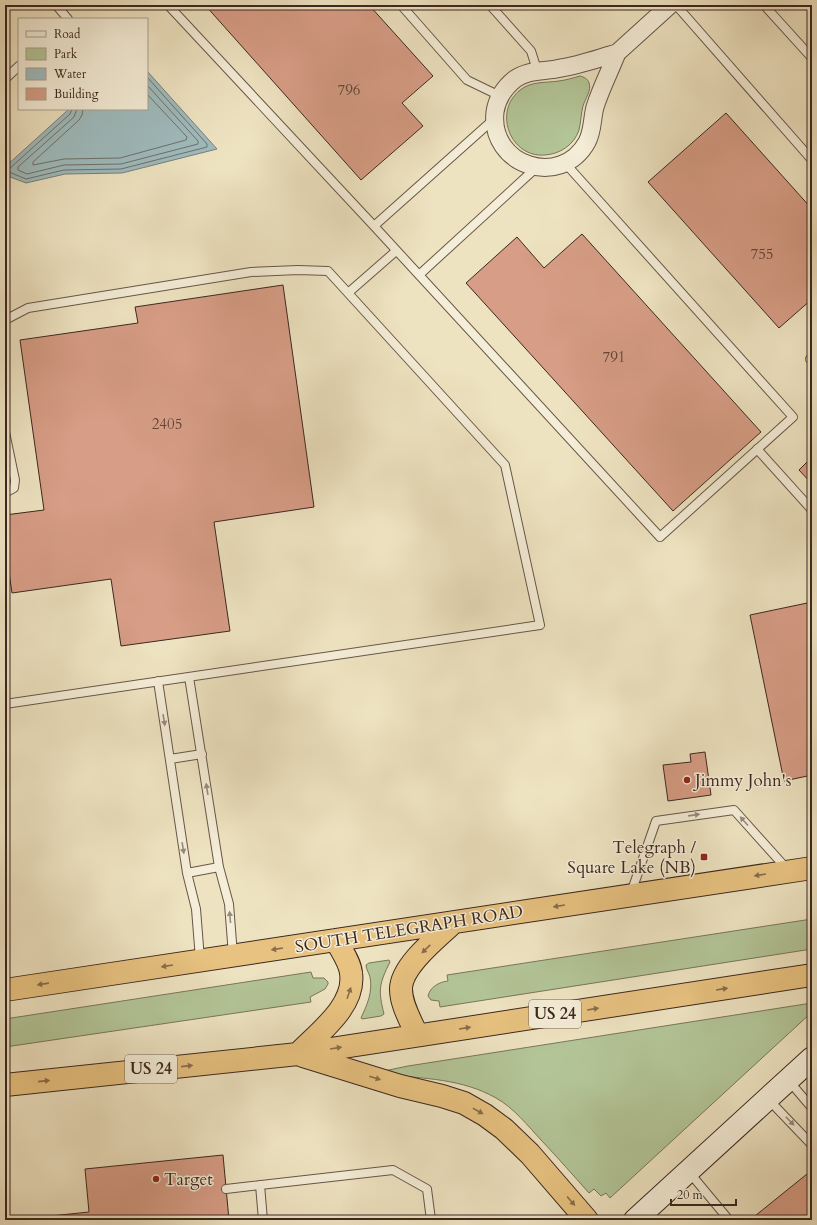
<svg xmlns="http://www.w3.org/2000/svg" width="817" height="1225" font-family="Cardo,serif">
<rect width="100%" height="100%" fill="#eee3c1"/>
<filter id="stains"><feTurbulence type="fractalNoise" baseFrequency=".005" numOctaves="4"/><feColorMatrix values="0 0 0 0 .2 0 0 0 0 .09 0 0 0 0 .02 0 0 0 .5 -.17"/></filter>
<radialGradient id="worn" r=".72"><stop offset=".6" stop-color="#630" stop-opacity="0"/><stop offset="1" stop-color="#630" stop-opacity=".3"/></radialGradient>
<path fill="#b3c597" stroke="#78765c" d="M 580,76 C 584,77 588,79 589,83 C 592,90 585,99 583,106 C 581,113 581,122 579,130 C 574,145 560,154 545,155 C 511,158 493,113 519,91 C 530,81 545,83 559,81 C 566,80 573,78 580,76 Z
M 812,919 L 812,949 L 440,1007 L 439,1001 L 431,1000 L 428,996 C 430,987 439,982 448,981 L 447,975 Z
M 389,960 L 390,962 C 379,984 378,990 384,1014 L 381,1016 L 362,1019 L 361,1018 C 367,1005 373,992 370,977 C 369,973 366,969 366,965 L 369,963 Z
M 311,972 L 313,978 L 324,978 L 328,982 L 328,984 L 325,989 L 310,997 L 311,1002 L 5,1047 L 5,1019 Z
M 812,1003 L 812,1012 L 610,1198 L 606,1193 L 601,1196 L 594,1189 L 589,1193 C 573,1175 558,1158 542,1141 C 528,1126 514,1108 496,1098 C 463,1079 423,1078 386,1075 L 384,1071 L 408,1066 Z"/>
<path fill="#9fbbbd" stroke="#77807e" d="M 147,71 L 217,149 L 122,173 L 65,174 L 26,183 L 5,175 L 5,167 L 69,109 L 147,109 Z"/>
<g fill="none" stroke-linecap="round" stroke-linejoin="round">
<path stroke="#6e716e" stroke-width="1" d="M 72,109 L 70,114 L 9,169 L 9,172 L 26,179 L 64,170 L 121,169 L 207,147 L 207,144 L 147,77
M 77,109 L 74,117 L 18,167 L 18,170 L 27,174 L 64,165 L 121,164 L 198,144 L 198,141 L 147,85
M 83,109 L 82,115 L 79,120 L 33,162 L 33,165 L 64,159 L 120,158 L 186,140 L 187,137 L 147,94"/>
</g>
<path fill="#d79d86" stroke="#3c2720" d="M 205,5 L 369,5 L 433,76 L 402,103 L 423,126 L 361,180 Z
M 726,113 L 812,209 L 812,299 L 779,328 L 648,182 Z
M 582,234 L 761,432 L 673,511 L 466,283 L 517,237 L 544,268 Z
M 283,285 L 314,507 L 214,522 L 230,631 L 121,646 L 111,579 L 12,593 L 5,545 L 5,515 L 44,510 L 20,340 L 138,323 L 135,307 Z
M 812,457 L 812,484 L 799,470 Z
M 812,602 L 812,775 L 784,781 L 750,615 Z
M 705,752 L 711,795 L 668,801 L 663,765 L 691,762 L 690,754 Z
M 223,1155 L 229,1220 L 12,1220 L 89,1212 L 85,1169 Z
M 807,1174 L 812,1180 L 812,1220 L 750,1220 Z"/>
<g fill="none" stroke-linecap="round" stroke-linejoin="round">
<defs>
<path id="lane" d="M 56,5 L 68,19
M 168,5 L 374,226 L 660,537 L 793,417 L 565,163
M 401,5 L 467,80 L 500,96
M 490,5 L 531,51 L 537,70
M 676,5 L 812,160
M 764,5 L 812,58
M 5,79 L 19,66
M 374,226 L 494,119
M 419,275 L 537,167
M 348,293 L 396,251
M 5,320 L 28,308 L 251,272 L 298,270 L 328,271 L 505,465 L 540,625 L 5,704
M 810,359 L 812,357
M 5,432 L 15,480 L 14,488 L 5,493
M 757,449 L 812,510
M 189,677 L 219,867 L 229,904 L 233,955
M 158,681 L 187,873 L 196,909 L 200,959
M 170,759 L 202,754
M 187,873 L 219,867
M 631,893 L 656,821 L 734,810 L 787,869
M 789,1081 L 812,1108
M 768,1099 L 812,1145
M 689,1172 L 729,1220
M 260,1185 L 263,1220
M 226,1189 L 393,1170 L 427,1189 L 431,1220"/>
<path id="street" d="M 617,53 C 610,71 601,88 595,107 C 592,118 593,131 587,142 C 561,189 489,166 495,112 C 497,99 505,87 515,79 C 529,69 545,72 561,68 C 580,65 599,58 617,53 Z
M 617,53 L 670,5"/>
<path id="secondary" d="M 635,1220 L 812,1058"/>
<path id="highway" d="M 5,990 L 812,868
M 417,1035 C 411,1021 401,1005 401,989 C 401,966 438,937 454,922
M 298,1054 C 318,1033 356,1006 351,973 C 350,962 341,950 336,940
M 303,1056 L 400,1086 L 442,1096 L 464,1103 L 485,1115 L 504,1129 L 530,1154 L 587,1220
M 5,1085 L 298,1054 L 812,975"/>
</defs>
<use href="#lane" stroke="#685648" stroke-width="10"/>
<use href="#street" stroke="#685648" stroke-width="19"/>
<use href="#secondary" stroke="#3c2720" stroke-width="24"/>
<use href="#highway" stroke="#3c2720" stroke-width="24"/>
<use href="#lane" stroke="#f4edd7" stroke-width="8"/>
<use href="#street" stroke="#f4edd7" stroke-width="17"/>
<use href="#secondary" stroke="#f4edd7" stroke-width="22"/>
<use href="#highway" stroke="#e7c280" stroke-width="22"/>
</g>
<defs><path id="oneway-solid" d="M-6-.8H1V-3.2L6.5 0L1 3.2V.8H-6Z"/></defs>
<g fill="#988a7c">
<use href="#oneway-solid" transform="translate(164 720) rotate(81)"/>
<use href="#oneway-solid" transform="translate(207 789) rotate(-99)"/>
<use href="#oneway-solid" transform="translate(694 815) rotate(-8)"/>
<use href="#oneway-solid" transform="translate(744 821) rotate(-132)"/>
<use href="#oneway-solid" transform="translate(183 848) rotate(81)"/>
<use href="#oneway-solid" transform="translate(230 917) rotate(-95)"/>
<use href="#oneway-solid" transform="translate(790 1121) rotate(46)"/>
</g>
<g fill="#896d4b">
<use href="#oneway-solid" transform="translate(760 875) rotate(171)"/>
<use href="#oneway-solid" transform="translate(559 906) rotate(171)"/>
<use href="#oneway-solid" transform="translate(277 949) rotate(171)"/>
<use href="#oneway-solid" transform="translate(426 949) rotate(136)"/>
<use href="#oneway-solid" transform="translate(167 966) rotate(171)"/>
<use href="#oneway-solid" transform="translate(43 984) rotate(172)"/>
<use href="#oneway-solid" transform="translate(722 989) rotate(-9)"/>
<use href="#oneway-solid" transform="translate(349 993) rotate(-71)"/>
<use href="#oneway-solid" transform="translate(593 1009) rotate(-9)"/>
<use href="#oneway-solid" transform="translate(465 1028) rotate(-9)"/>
<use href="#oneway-solid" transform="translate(336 1048) rotate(-9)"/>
<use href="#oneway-solid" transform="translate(187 1066) rotate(-6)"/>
<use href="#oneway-solid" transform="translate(375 1078) rotate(18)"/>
<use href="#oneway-solid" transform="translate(44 1081) rotate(-6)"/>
<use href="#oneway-solid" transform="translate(478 1111) rotate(29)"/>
<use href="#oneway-solid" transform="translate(571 1201) rotate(49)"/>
</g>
<g fill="#8f2418" stroke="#f4edd7" stroke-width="1.5">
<circle cx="687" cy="780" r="4"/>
<rect x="700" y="853" width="8" height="8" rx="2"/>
<circle cx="156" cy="1179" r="4"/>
</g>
<g text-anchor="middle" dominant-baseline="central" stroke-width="3" stroke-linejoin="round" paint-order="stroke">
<g font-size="15" fill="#63443a">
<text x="349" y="90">796</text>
<text x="762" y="254">755</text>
<text x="614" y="357">791</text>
<text x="167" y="424">2405</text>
</g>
<g fill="#f4edd7" stroke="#736257" stroke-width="1">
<rect x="529" y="1000" width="52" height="28" rx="3"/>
<rect x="125" y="1055" width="52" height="28" rx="3"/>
</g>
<g font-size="16" font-weight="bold" fill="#3c2720">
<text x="555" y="1014">US 24</text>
<text x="151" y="1069">US 24</text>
</g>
<g font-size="17" fill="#3c2720" stroke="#f4edd7" text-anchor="start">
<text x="695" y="780">Jimmy John's</text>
<text x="696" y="847" text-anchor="end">Telegraph /<tspan x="696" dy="20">Square Lake (NB)</tspan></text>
<text x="164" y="1179">Target</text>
</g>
<g font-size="17" fill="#3c2720" stroke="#f4edd7">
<text transform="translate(409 929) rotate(-9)">SOUTH TELEGRAPH ROAD</text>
</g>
</g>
<rect width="817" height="1225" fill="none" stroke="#eee3c1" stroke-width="20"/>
<rect x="6" y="6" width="805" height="1213" fill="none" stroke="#3c2720" stroke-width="2"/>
<rect x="10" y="10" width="797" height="1205" fill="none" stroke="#3c2720"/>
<rect x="18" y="18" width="130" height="92" fill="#f4edd7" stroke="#aa9e8e"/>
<rect x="26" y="31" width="20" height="6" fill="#f4edd7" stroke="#aa9e8e"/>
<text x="54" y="38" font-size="12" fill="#3c2720">Road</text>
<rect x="26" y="48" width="20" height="12" fill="#b3c597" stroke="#aa9e8e"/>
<text x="54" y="58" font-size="12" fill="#3c2720">Park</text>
<rect x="26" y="68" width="20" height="12" fill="#9fbbbd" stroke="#aa9e8e"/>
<text x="54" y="78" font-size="12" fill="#3c2720">Water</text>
<rect x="26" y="88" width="20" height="12" fill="#d79d86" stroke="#aa9e8e"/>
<text x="54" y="98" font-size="12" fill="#3c2720">Building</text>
<path d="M671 1199v6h65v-6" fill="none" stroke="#3c2720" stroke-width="2"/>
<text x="677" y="1199" font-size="12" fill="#3c2720" stroke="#f4edd7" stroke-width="3" paint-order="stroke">20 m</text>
<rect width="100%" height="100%" filter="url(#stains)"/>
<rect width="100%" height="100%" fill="url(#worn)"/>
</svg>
